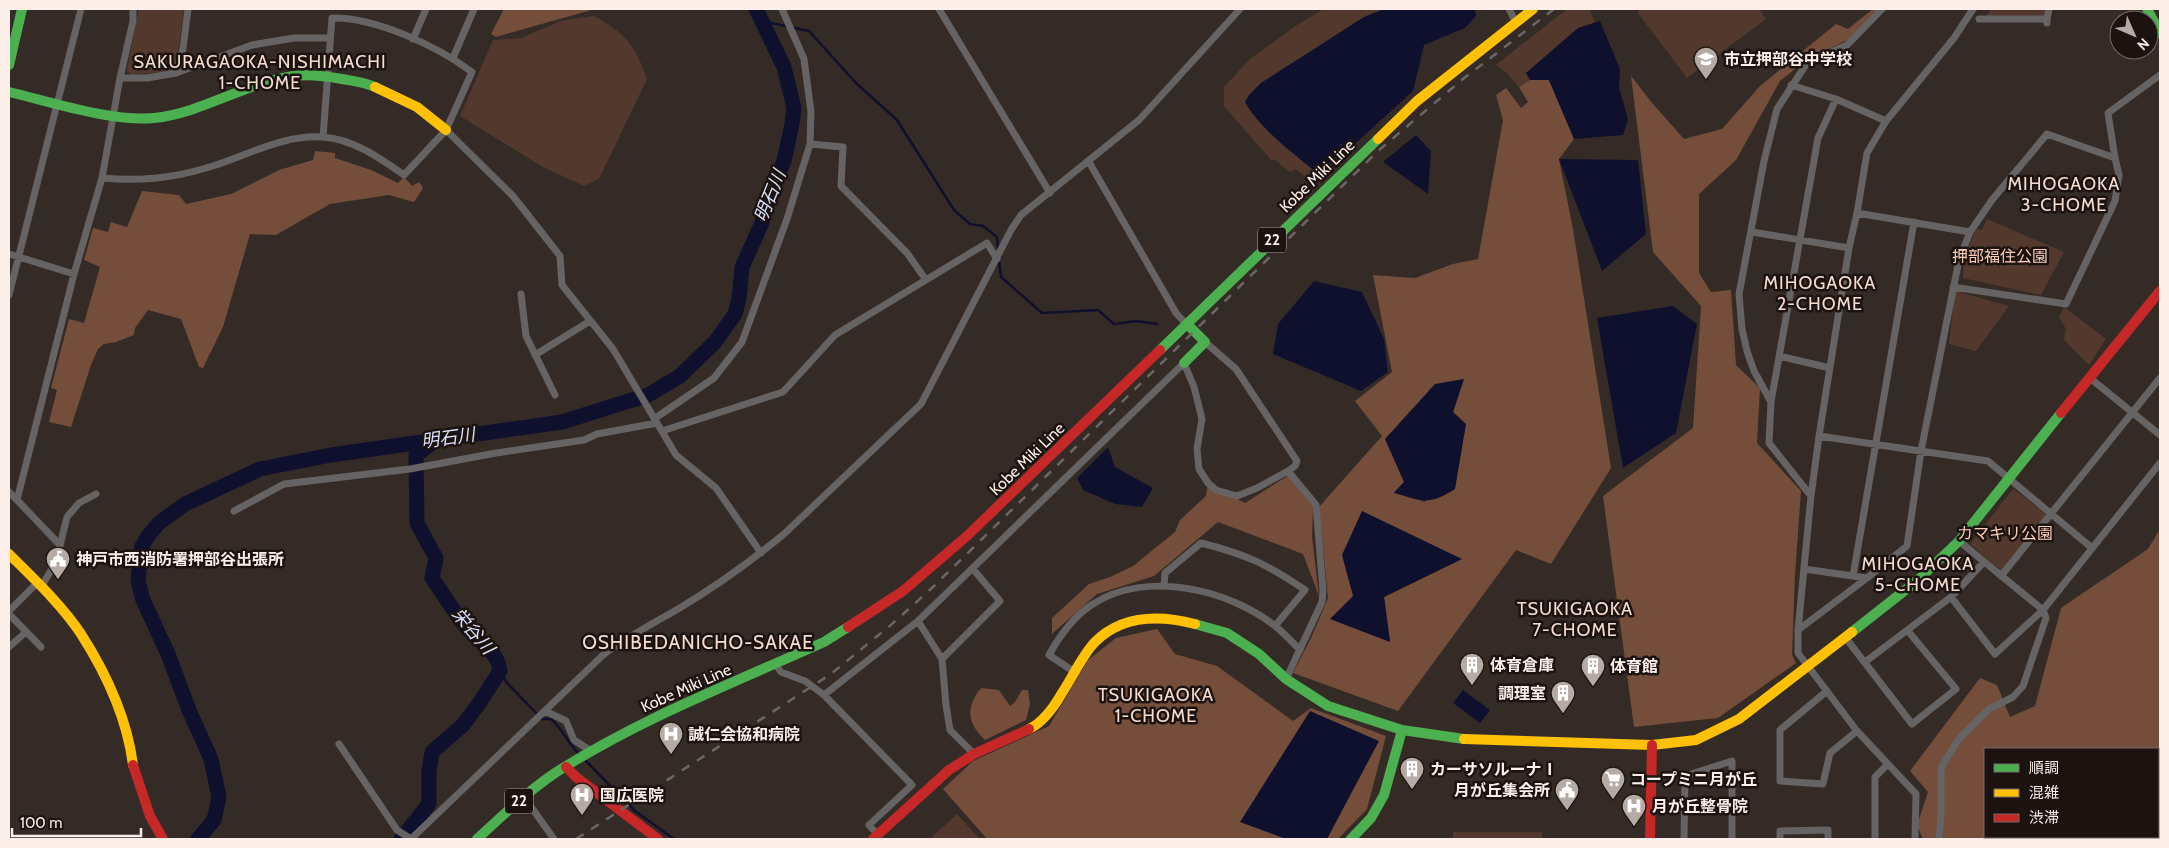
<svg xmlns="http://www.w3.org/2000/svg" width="2169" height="848" font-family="Cabin,'Noto Sans JP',sans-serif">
<rect width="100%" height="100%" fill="#352b26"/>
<path fill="#53392d" d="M 139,9 L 184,9 L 177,60 L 172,71 L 130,75 L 127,70 Z
M 1324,9 L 1384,9 L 1364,17 L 1261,83 L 1249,95 L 1249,109 L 1271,132 L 1317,173 L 1310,180 L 1295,169 L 1290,172 L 1275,160 L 1271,160 L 1224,106 L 1224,87 L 1250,59 L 1297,25 Z
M 1567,9 L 1590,10 L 1595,23 L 1578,28 L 1526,73 L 1530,80 L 1519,87 L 1507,73 L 1496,65 Z
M 1640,9 L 1759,9 L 1766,19 L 1687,78 L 1638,13 Z
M 1991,9 L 2051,9 L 2050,16 L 1986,17 Z
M 594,16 C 626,34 635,45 647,79 L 599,179 L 584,186 L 543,167 L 460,116 L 493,40 L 521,38 L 561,21 Z
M 1987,219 L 2064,252 L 2041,295 L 1963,278 L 1964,258 L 1976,229 L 1982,230 Z
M 1955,291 L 2009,306 L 1976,351 L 1949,344 Z
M 2064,307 L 2106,339 L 2089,365 L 2064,340 L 2066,329 L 2059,317 Z
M 2013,489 L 2047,515 L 2003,572 L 1970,544 Z
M 957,814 L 980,839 L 930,839 Z
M 1453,832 L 1542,832 L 1542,839 L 1453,839 Z"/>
<path fill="#744d3b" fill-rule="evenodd" d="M 504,9 L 595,9 L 496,37 L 491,34 Z
M 1873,9 L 1877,9 L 1847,40 L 1806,60 L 1780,81 L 1736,160 L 1699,194 L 1699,273 L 1711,292 L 1731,290 L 1736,365 L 1760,388 L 1757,443 L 1801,491 L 1795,575 L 1792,655 L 1796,663 L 1718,718 L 1634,727 L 1603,496 L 1693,428 L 1701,306 L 1653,252 L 1631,76 L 1653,104 L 1684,139 L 1722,129 L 1760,86 L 1836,24 L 1848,29 Z
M 1530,80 L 1549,80 L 1574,139 L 1559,159 L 1573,229 L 1611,468 L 1551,564 L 1516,550 L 1398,711 L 1293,673 L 1312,636 L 1328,598 L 1319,507 L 1382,436 L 1355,401 L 1392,372 L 1373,275 L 1415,278 L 1453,264 L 1478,259 L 1503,120 L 1496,95 L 1506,88 L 1521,108 L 1528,102 L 1519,87 ZM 1463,380 L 1425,502 L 1394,492 L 1404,482 ZM 1461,559 L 1384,597 L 1390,641 L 1331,619 L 1354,596 Z
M 315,151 L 335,153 L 335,158 L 371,170 L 398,183 L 404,177 L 412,186 L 419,182 L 423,188 L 414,202 L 389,195 L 330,204 L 276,235 L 250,234 L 223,327 L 203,368 L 199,367 L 181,319 L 148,310 L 135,328 L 134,335 L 116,342 L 104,344 L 98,349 L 91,365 L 71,427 L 49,422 L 57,390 L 51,388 L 69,319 L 84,323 L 100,267 L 84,260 L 93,228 L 108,232 L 111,222 L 127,227 L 142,191 L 179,195 L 186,204 L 231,194 L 279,170 L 313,160 Z
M 1289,475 L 1313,507 L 1312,537 L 1319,596 L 1303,554 L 1218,522 L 1154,576 L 1097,594 L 1052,634 L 1052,618 L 1089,584 L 1110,577 L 1133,566 L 1175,532 L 1180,520 L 1206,496 L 1208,483 L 1245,503 Z
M 2160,529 L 2160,839 L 1923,839 L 1917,825 L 1928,792 L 1910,771 L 1980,678 L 1997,685 L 2010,717 L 2035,706 L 2061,608 L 2148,549 ZM 1985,749 L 2158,749 L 2158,837 L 1985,837 Z
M 1157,629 L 1175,654 L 1217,666 L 1293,721 L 1311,708 L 1386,736 L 1367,809 L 1338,839 L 987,839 L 943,789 L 973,761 L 1049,726 L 1088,660 L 1116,638 Z
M 982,688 L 999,690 L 1010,706 L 1015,702 L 1022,690 L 1028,690 L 1030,704 L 1026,720 L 985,740 C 972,727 965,715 975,697 C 977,693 978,691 982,688 Z"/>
<path fill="#0f102e" d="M 1384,9 L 1475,9 L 1476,16 L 1465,28 L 1424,45 L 1413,91 L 1344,154 L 1337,155 L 1317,173 C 1294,154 1259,128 1245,102 L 1249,95 L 1261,83 L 1364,17 Z
M 1600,21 L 1620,69 L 1619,88 L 1628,119 L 1623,135 L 1574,139 L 1549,80 L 1530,80 L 1526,73 L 1578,28 Z
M 1416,135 L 1431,151 L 1428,194 L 1383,162 Z
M 1559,159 L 1638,160 L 1646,234 L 1602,271 Z
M 1314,281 L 1362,292 L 1384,339 L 1388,372 L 1361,391 L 1273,354 L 1278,324 Z
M 1673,306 L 1697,324 L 1676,433 L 1623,468 L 1597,318 Z
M 1464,379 L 1453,412 L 1466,424 L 1455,489 C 1428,506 1423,501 1394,493 L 1404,482 L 1385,439 L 1435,384 Z
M 1108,447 L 1115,467 L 1153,488 L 1142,507 L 1115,504 L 1083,490 L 1077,478 Z
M 1362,511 L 1462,559 L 1384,597 L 1390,642 L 1330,619 L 1353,596 L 1342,555 Z
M 1463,690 L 1490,710 L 1480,723 L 1453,703 Z
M 1310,711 L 1379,741 L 1327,839 L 1286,839 L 1240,822 Z"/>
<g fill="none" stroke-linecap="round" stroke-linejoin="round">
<path stroke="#0f102e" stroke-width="2.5" d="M 762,21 L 809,31 L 856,83 L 897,120 L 954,210 L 970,224 L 983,226 L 997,237 L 998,249
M 999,260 L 1001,277 L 1042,313 L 1098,310 L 1114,324 L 1136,321 L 1157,324
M 500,671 L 507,683 L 542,719 L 551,719 C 563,729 567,742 579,754
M 584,759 L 635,811 L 674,839"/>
<path stroke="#0f102e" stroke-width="15" d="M 198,839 L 214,820 L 219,797 L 211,759 L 189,710 L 168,654 L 143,600 L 138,581 L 139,571 L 142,546 L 148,536 L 159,523 L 185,504 L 260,469 L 331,455 L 562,422 L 648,395 L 680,376 L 715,342 L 735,314 L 739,299 L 742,267 L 761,225 L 769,197 L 784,161 L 792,124 L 794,108 L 784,67 L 756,9
M 401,839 L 429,804 L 429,771 L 432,752 L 463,725 L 480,702 L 500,671 C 497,650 481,644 468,629 C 455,614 444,595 432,578 L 436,558 L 417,523 L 416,455 L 435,441"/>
<path stroke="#666364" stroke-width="7" d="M 939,9 L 1050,193
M 1509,9 L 1516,23
M 1979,19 L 2047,19 L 2047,23
M 2047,19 L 2049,9
M 413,39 L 426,9
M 453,58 L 474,9
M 176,73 L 183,49 L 188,9
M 120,78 L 133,21 L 133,9
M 1791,85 L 1836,99 L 1886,121
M 446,130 L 513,196 L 560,256 L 562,285 L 613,349 L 676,455 L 716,488 L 761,553
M 810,144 L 843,147 L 841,186 L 907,253 L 926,280
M 2115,158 L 2108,113 L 2160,75
M 1089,162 L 1176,313 L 1188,326
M 102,178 C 139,181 170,179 206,168 C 245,157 282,134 323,137 C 353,139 380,158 404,175 L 446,130 L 472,72 C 437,46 375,17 332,18 L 323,137
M 1857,213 L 1970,232
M 1752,232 L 1849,248
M 9,254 L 74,274
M 521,294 L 526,336 L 555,395
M 9,295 L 81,9
M 1205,342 L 1236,369 L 1297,461 L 1295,466 L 1288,471
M 535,355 L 590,321
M 1779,356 L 1830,368
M 2090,378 L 2160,435
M 1771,402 L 1818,138 L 1836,99
M 654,419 L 714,378 L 742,342 L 787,219 L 810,144 L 811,112 L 804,59 L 782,9
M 662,431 L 783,392 L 835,335 L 987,243 L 997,259
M 1819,436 L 1988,461 L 2092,548
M 9,492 L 17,500
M 1811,496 L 1769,443 L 1771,402 L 1754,371 L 1747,351 L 1742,329 L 1739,294 L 1764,161 L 1777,109 L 1807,63 L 1847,45 L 1882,9
M 234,511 L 284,484 L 410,469 L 496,453 L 584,440 L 597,434 L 657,423
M 59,544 L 17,500 L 74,274 L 102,178 L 120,78 L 147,78 L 176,73 L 252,45 L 294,38 L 330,38
M 1804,569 L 1867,578
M 1853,576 L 1914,222
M 2001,576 L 2160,378
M 1164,586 L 1165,573 L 1201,543 C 1245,554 1267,564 1305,590 L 1275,626
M 41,587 L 56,562 L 67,517 L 79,503 L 96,494
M 1951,597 L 1984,562
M 9,611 L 37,583
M 9,614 L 41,647
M 918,621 L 942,659 L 946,705 L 950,730 L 974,754
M 1798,630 L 1867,578 L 1907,546 L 1921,451 L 1959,260 L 1970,232 L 1992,200 L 2047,134 L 2115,158 L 2119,175 L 2115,201 L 2066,304 L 1953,287
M 1845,637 L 1912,724 L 1956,689 L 1908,631
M 9,647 L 26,632
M 942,659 L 1000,601 L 973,569
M 1865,662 L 1951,597 L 1995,654 L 2043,610 L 1959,541
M 775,664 L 781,672 L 805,681 L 824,695 L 912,785 L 869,825 L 878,835
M 1076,673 L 1049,655 C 1060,635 1074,616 1093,604 C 1146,570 1229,589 1275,626 C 1284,633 1292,642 1300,650
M 1827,691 L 1780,730 L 1780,781 L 1823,784 L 1830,753 L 1857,731
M 824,695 L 918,621 L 1184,363 L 1194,387 L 1202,419 L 1197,449 L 1199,469 L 1208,483 L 1216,490 L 1237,496 L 1257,488 L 1288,471 L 1316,505 L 1323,591 L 1322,602 L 1286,679
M 545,711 L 566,721 L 574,740 L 591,751
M 339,744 L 397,830 L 411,839 L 603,655 C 627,637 652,624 678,609 C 715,587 751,561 784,534 L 921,404 L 1011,230 L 1021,215 L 1139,120 L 1240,9
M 529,804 L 554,839
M 1684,839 L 1685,776 L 1732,761 L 1732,839
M 1780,839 L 1780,831 L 1828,830 L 1828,839
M 1875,839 L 1875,777 L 1887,765
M 1915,839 L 1916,794 L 1857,731 L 1798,653 L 1798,630 L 1811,496 L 1819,436 L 1849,248 L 1857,213 L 1867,153 L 1886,121 L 1954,38 L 1973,9
M 1939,839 L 1941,815 L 1941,768 L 1958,740 L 1989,709 L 2013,697 L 2023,686 L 2046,618 L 2043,610 L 2160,463"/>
<path stroke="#4caf50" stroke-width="10" d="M 2147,9 L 2160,33
M 9,65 L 22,9
M 9,92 C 51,102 112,122 154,118 C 202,113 245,83 293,76 C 308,74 326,76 342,79 C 353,81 364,82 375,87
M 1160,350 L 1378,139
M 1184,363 L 1205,342 L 1190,327
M 1195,624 L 1227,633 L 1259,654 L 1286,679 L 1328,706 L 1402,730 L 1464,739
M 1852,632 L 1918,580 L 1959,541 L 2061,413
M 477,839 C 502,816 527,792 555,773 C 639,719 733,683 824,642 L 848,627
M 1351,839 L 1371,818 L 1384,795 L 1402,730"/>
<path stroke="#ffc107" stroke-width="10" d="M 375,87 L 417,107 L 446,130
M 1378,139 L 1417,101 L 1533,9
M 9,554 C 33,578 62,605 81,634 C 106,673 127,718 133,765
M 1029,729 C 1044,722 1054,707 1062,693 C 1072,678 1083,654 1095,642 C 1122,615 1160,615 1195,624
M 1464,739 L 1652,745 L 1696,740 L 1739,719 L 1852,632"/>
<path stroke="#c62828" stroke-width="10" d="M 2061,413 L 2160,291
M 848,627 L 903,591 L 967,536 L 1160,350
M 133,765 L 150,816 L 163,839
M 566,767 L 576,777 L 658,839
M 873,839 L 949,770 L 974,754 L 1029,729
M 1650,839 L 1652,745"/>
<path stroke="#6c6767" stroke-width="2.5" stroke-dasharray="9 9" stroke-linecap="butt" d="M 576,839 L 831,674 L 892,624 L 933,587 L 1378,151 L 1463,79 L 1554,9"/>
</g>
<defs>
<symbol id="school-pin" viewBox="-11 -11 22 30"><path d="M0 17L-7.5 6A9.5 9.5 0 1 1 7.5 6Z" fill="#b6aaa5" stroke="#1c1310"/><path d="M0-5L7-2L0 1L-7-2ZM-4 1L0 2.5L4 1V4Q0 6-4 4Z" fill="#fff"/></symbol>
<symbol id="civic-pin" viewBox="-11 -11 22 30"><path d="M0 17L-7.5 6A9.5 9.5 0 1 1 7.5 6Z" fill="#b6aaa5" stroke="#1c1310"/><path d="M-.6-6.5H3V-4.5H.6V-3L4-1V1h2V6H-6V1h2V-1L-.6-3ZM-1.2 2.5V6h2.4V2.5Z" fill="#fff"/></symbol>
<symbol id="building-pin" viewBox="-11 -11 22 30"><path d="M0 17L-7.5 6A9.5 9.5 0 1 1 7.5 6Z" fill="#b6aaa5" stroke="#1c1310"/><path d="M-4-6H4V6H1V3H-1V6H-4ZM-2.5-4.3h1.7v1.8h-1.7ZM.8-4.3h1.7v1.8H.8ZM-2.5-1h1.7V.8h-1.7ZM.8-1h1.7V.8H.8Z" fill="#fff"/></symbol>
<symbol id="hospital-pin" viewBox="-11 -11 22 30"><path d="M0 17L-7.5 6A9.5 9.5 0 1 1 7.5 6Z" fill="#b6aaa5" stroke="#1c1310"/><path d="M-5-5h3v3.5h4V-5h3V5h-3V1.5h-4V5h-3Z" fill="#fff"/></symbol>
<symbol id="supermarket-pin" viewBox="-11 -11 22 30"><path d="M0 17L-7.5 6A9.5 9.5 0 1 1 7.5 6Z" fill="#b6aaa5" stroke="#1c1310"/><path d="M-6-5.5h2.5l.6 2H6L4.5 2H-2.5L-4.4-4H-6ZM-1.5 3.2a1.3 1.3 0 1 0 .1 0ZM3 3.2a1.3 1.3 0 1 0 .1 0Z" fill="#fff"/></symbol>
</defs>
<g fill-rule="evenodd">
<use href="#school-pin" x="1692" y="45" width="28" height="38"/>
<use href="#civic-pin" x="44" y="545" width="28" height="38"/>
<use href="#building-pin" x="1458" y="651" width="28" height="38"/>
<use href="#building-pin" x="1579" y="652" width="28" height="38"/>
<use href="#building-pin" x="1549" y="679" width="28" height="38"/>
<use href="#hospital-pin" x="657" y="720" width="28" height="38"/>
<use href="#building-pin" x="1398" y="755" width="28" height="38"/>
<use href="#supermarket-pin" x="1599" y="765" width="28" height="38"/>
<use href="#civic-pin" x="1553" y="776" width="28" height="38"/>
<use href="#hospital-pin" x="568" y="781" width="28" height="38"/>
<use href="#hospital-pin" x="1620" y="792" width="28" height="38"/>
</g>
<g text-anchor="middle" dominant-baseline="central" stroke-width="5" stroke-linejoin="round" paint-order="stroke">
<g fill="#1c1310" stroke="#b9ada9" stroke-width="1">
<rect x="1258" y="227.5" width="28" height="25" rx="4"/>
<rect x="505" y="788.5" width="28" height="25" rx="4"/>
</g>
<g font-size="15" font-weight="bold" fill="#fcefea">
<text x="1272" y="240">22</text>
<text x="519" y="801">22</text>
</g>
<g font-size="16" font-weight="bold" fill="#fcefea" stroke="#1c1310" text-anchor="start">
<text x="1724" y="59">市立押部谷中学校</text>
<text x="76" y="559">神戸市西消防署押部谷出張所</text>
<text x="1490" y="665">体育倉庫</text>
<text x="1610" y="666">体育館</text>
<text x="1546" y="693" text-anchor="end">調理室</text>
<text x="688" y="734">誠仁会協和病院</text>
<text x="1430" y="769">カーサソルーナⅠ</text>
<text x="1630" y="779">コープミニ月が丘</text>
<text x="1550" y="790" text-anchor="end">月が丘集会所</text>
<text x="600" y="795">国広医院</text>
<text x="1652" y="806">月が丘整骨院</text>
</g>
<g font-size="16" fill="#fcefea" stroke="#1c1310">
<text transform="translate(1317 176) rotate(-44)">Kobe Miki Line</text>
<text transform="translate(1027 459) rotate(-44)">Kobe Miki Line</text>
<text transform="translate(686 688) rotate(-24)">Kobe Miki Line</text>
</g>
<g font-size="16" fill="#facdb8" stroke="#1c1310">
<text x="2000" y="256">押部福住公園</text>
<text x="2005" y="533">カマキリ公園</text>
</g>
<g font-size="18" letter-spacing="1" fill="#f5dcd1" stroke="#1c1310">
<text x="260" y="62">SAKURAGAOKA-NISHIMACHI<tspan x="260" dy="21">1-CHOME</tspan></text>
<text x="2064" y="184">MIHOGAOKA<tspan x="2064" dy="21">3-CHOME</tspan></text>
<text x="1820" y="283">MIHOGAOKA<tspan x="1820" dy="21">2-CHOME</tspan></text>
<text x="1918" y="564">MIHOGAOKA<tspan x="1918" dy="21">5-CHOME</tspan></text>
<text x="1575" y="609">TSUKIGAOKA<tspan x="1575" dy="21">7-CHOME</tspan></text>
<text x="1156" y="695">TSUKIGAOKA<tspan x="1156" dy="21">1-CHOME</tspan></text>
</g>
<g font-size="18" font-style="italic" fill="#dae1fd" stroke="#1c1310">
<text transform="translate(770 196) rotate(-68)">明石川</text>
<text transform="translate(448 438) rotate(-8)">明石川</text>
<text transform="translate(473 631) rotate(50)">栄谷川</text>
</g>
<g font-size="19" letter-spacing="1" fill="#f5dcd1" stroke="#1c1310">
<text x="698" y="642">OSHIBEDANICHO-SAKAE</text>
</g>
</g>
<rect width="2169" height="848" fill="none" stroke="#fcefea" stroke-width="20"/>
<rect x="1984" y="748" width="175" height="90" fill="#1c1310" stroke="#766b67"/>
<rect x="1994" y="764" width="25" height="8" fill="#4caf50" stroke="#766b67"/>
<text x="2029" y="773" font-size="15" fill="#fcefea">順調</text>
<rect x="1994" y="789" width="25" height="8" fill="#ffc107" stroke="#766b67"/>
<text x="2029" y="798" font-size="15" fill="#fcefea">混雑</text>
<rect x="1994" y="814" width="25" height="8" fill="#c62828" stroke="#766b67"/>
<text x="2029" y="823" font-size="15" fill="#fcefea">渋滞</text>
<g transform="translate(2134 35) rotate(135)"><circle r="24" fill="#1c1310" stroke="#766b67"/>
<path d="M0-4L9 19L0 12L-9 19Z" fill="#b6aaa5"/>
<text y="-8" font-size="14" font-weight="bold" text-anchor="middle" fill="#fcefea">N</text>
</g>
<path d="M12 828v8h129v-8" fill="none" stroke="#fcefea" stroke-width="2.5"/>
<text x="20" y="828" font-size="15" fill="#fcefea" stroke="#1c1310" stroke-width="4" paint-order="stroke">100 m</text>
</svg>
